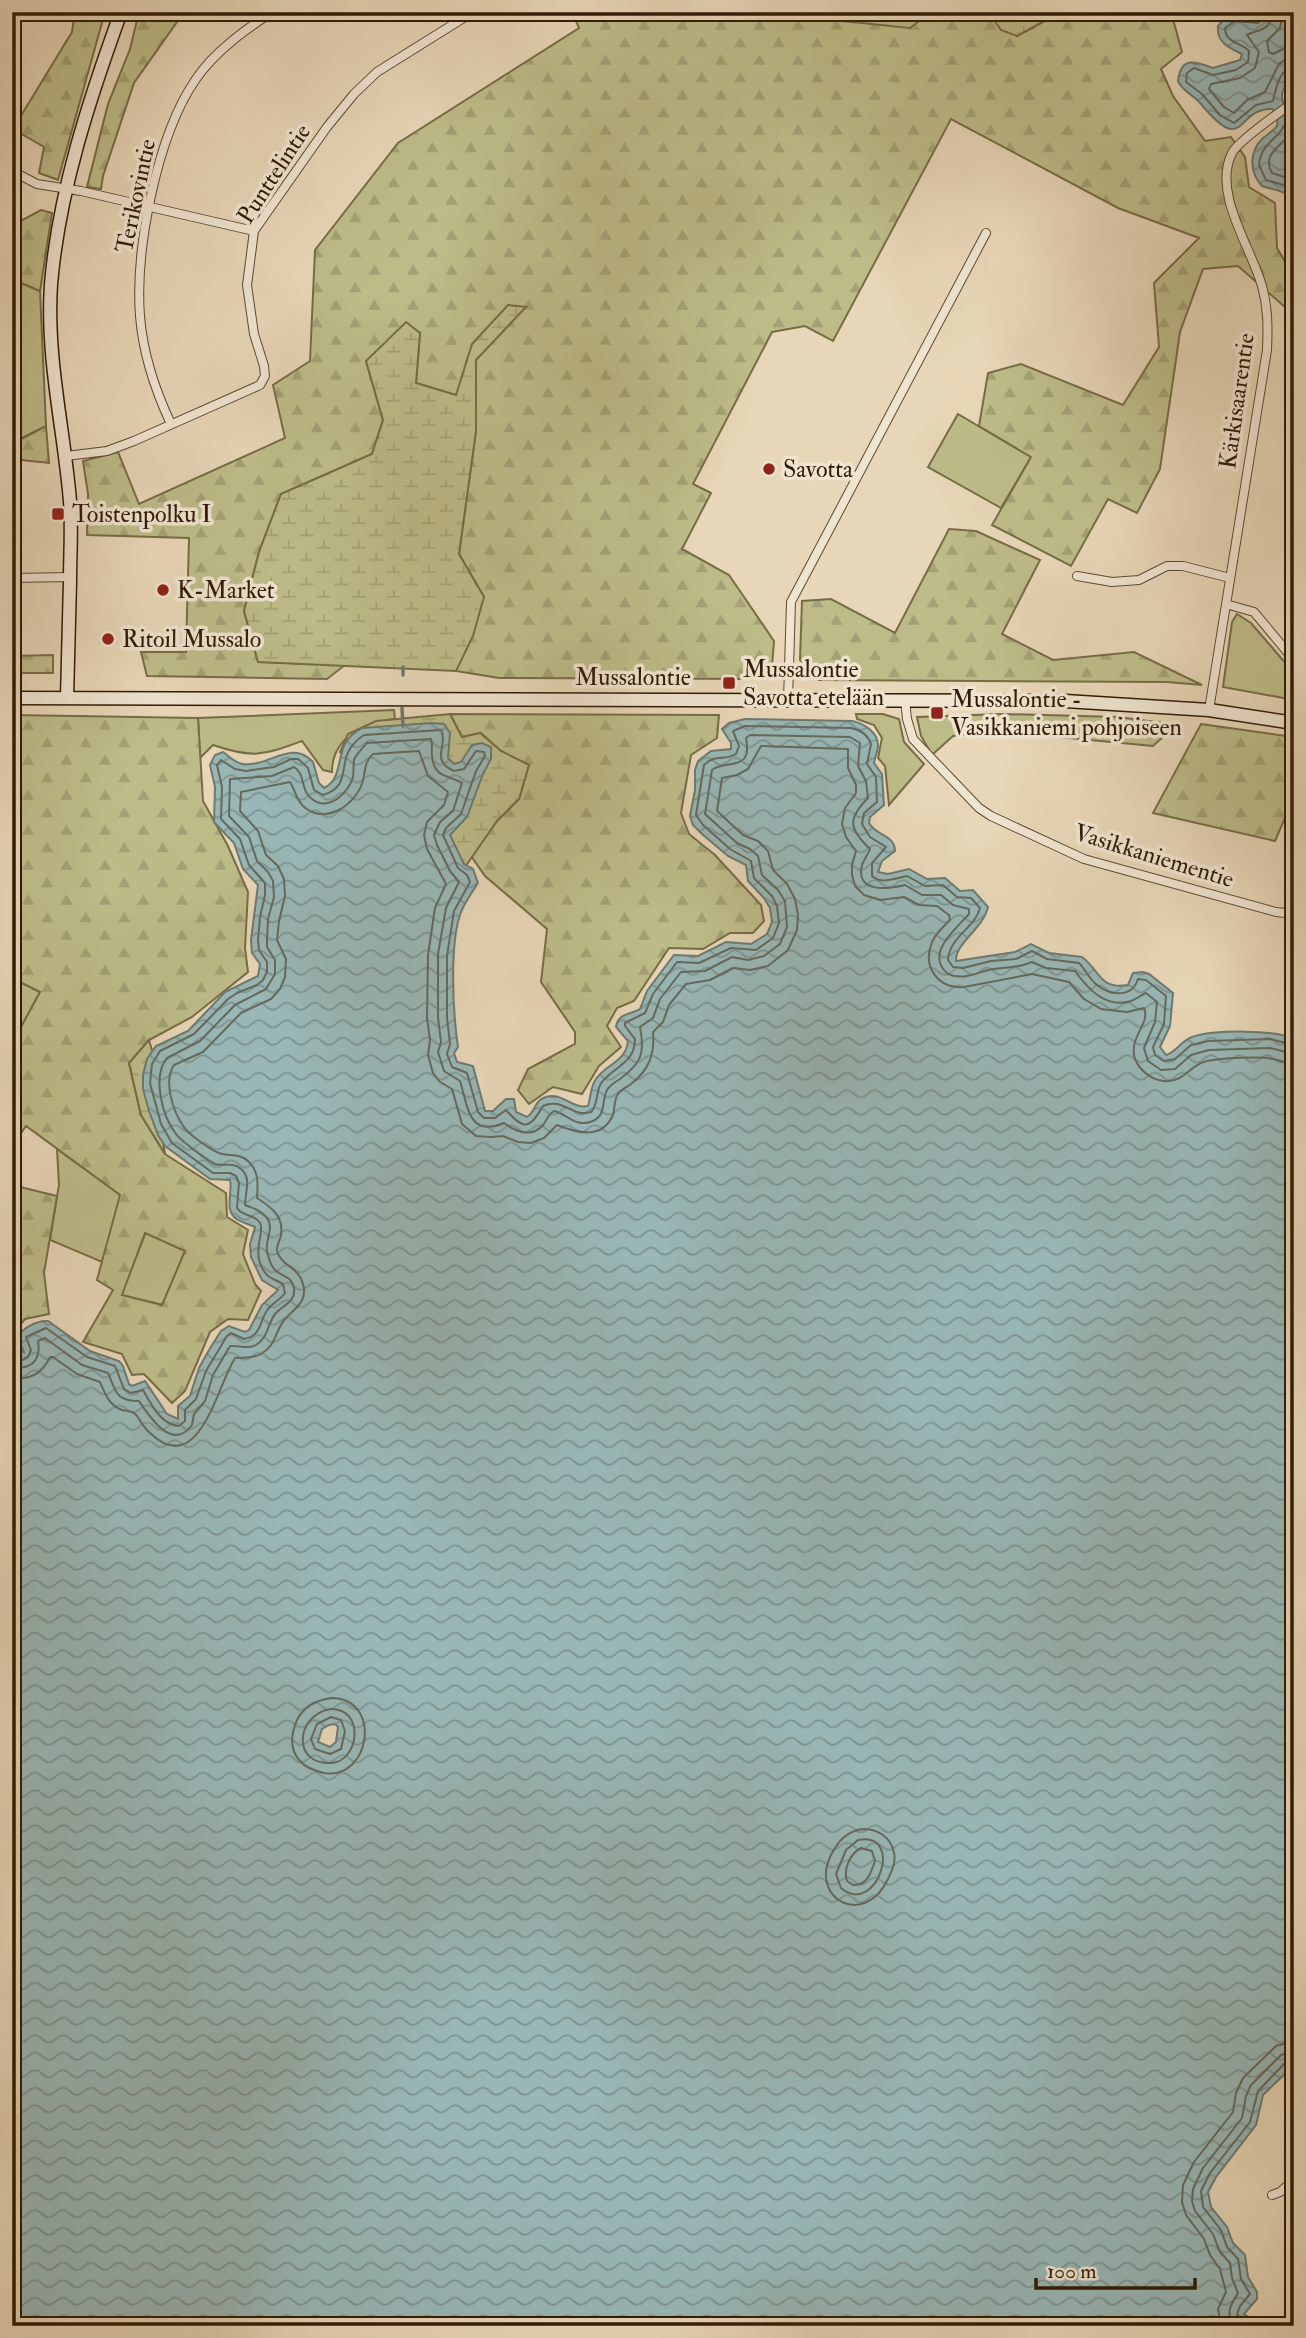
<svg xmlns="http://www.w3.org/2000/svg" width="1306" height="2338" font-family="'IM FELL Double Pica',serif">
<defs>
<pattern id="forest-firs" width="22" height="20" patternUnits="userSpaceOnUse" patternTransform="scale(1.75)"><rect width="22" height="20" fill="#bdbc89"/><path d="M5 1l3.5 6h-7zM16 11l3.5 6h-7z" fill="#a3a175"/></pattern>
<pattern id="wetland-marsh" width="20" height="14" patternUnits="userSpaceOnUse" patternTransform="scale(1.75)"><rect width="20" height="14" fill="#bdbc89"/><path d="M1 5h8M5 5V1M11 12h8M15 12V8" fill="none" stroke="#a3a175"/></pattern>
<pattern id="water-waves" width="16" height="10" patternUnits="userSpaceOnUse" patternTransform="scale(1.75)"><rect width="16" height="10" fill="#98b7b6"/><path d="M0 5q4-4 8 0t8 0" fill="none" stroke="#7d9492"/></pattern>
</defs>
<rect width="100%" height="100%" fill="#e7d6b7"/>
<filter id="stains"><feTurbulence type="fractalNoise" baseFrequency=".00286" numOctaves="4"/><feColorMatrix values="0 0 0 0 .2 0 0 0 0 .09 0 0 0 0 .02 0 0 0 .5 -.17"/></filter>
<radialGradient id="worn" r=".72"><stop offset=".6" stop-color="#630" stop-opacity="0"/><stop offset="1" stop-color="#630" stop-opacity=".3"/></radialGradient>
<path fill="#bdbc89" stroke="#776c46" stroke-width="2" d="M 12,279 L 40,291 L 46,426 L 12,443 Z
M 958,414 L 1031,457 L 1001,508 L 928,467 Z
M 1237,614 L 1251,623 L 1294,673 L 1294,700 L 1223,687 L 1232,622 Z
M 394,710 L 395,719 C 365,722 332,737 332,772 L 323,770 L 302,741 C 263,755 254,759 213,745 L 200,758 L 198,718 Z
M 856,714 L 883,714 L 899,719 L 904,742 L 924,764 L 889,805 L 885,766 L 878,758 L 882,738 L 874,725 L 857,719 Z
M 1002,714 L 1118,717 L 1165,723 L 1164,736 L 1153,746 L 996,731 L 953,736 L 932,755 L 921,736 L 917,717 Z
M 12,978 L 40,992 L 12,1044 Z
M 57,1149 L 121,1195 L 102,1262 L 50,1240 L 59,1185 Z
M 146,1232 L 185,1251 L 163,1305 L 121,1295 Z"/>
<path fill="url(#forest-firs)" stroke="#776c46" stroke-width="2" fill-rule="evenodd" d="M 75,12 L 105,12 L 58,180 L 39,173 L 44,147 L 13,129 L 72,32 Z
M 139,12 L 184,12 L 134,83 L 103,176 L 101,189 L 87,187 L 108,104 L 130,49 Z
M 572,12 L 994,12 L 994,20 L 1017,36 L 1061,12 L 1171,12 L 1182,52 L 1161,69 L 1173,96 L 1205,141 L 1231,137 L 1245,157 L 1249,187 L 1275,203 L 1277,248 L 1294,277 L 1294,315 L 1238,266 L 1203,269 L 1180,332 L 1160,469 L 1137,513 L 1108,499 L 1071,566 L 992,525 L 1031,457 L 979,426 L 988,373 L 1021,364 L 1123,405 L 1159,347 L 1154,283 L 1199,238 L 1118,208 L 951,119 L 833,341 L 805,326 L 772,332 L 693,484 L 711,493 L 682,549 L 729,575 L 774,641 L 771,679 L 499,678 L 456,671 L 484,597 L 459,554 L 476,431 L 456,395 L 416,383 L 420,333 L 366,361 L 383,420 L 372,454 L 281,494 L 259,552 L 244,611 L 258,662 L 345,665 L 327,679 L 147,676 L 141,652 L 186,652 L 189,538 L 87,535 L 88,494 L 83,461 L 118,452 L 139,504 L 285,438 L 273,385 L 310,361 L 315,250 L 398,143 L 579,28 Z
M 41,210 L 52,213 L 40,291 L 12,279 L 12,221 L 17,223 Z
M 46,426 L 49,463 L 12,459 L 12,444 Z
M 949,529 L 976,531 L 1040,560 L 1002,634 L 1053,660 L 1134,652 L 1202,685 L 1167,682 L 818,680 L 800,660 L 802,601 L 831,599 L 895,633 Z
M 53,655 L 53,673 L 12,673 L 12,656 Z
M 450,714 L 719,715 L 717,738 L 691,755 L 681,813 L 689,834 L 715,855 L 761,905 L 764,921 L 753,933 L 730,933 L 703,949 L 669,948 L 634,1001 L 617,1008 L 607,1026 L 621,1047 L 599,1066 L 582,1094 L 553,1087 L 529,1104 L 518,1090 L 528,1069 L 575,1044 L 575,1032 L 541,982 L 547,929 L 485,876 L 471,856 L 497,821 L 519,799 L 529,765 L 501,751 L 481,733 L 462,737 Z
M 12,715 L 198,718 L 203,801 L 228,846 L 248,892 L 245,948 L 248,972 L 192,1017 L 149,1040 L 129,1063 L 141,1115 L 165,1154 L 226,1193 L 227,1217 L 248,1230 L 243,1254 L 255,1284 L 261,1291 L 248,1320 L 228,1319 L 210,1332 L 185,1391 L 172,1403 L 144,1374 L 132,1375 L 122,1354 L 83,1342 L 113,1290 L 97,1280 L 120,1195 L 26,1126 L 12,1146 L 12,1044 L 40,992 L 12,978 ZM 145,1233 L 185,1251 L 162,1305 L 122,1295 Z
M 1201,724 L 1294,737 L 1294,797 L 1275,841 L 1153,813 Z
M 12,1185 L 57,1196 L 44,1273 L 49,1314 L 25,1319 L 14,1332 L 12,1329 Z"/>
<path fill="url(#wetland-marsh)" stroke="#776c46" stroke-width="2" d="M 822,12 L 931,12 L 910,28 L 823,19 Z
M 994,12 L 1061,12 L 1017,36 L 1001,30 L 994,20 Z
M 508,305 L 526,307 L 476,360 L 476,431 L 459,554 L 484,597 L 473,636 L 456,671 L 258,662 L 244,611 L 259,552 L 281,494 L 372,454 L 383,420 L 366,361 L 406,322 L 420,333 L 416,383 L 456,395 L 472,344 Z
M 450,714 L 462,737 L 480,733 L 501,751 L 529,765 L 519,799 L 497,821 L 463,870 L 340,752 L 348,734 L 376,721 Z
M 149,1040 L 162,1084 L 158,1110 L 165,1154 L 141,1115 L 129,1063 Z"/>
<path fill="url(#water-waves)" stroke="#6f796f" stroke-width="2" fill-rule="evenodd" d="M 1256,12 L 1294,12 C 1294,25 1297,60 1294,70 C 1289,85 1276,90 1285,107 L 1294,110 L 1294,259 L 1288,248 C 1292,237 1295,200 1284,193 C 1278,189 1269,189 1262,186 C 1249,172 1249,151 1263,138 C 1268,134 1273,131 1277,126 L 1278,115 L 1272,109 C 1235,108 1246,158 1201,104 C 1194,95 1183,92 1178,81 C 1181,55 1197,62 1213,68 L 1240,60 L 1242,54 C 1229,48 1216,42 1218,26 L 1226,17 L 1255,17 L 1257,15 Z
M 745,719 L 852,721 C 863,723 878,732 878,745 C 878,751 875,757 874,763 L 882,774 L 884,805 L 870,817 L 869,823 C 876,836 895,835 895,851 L 882,861 L 878,872 L 888,874 L 909,869 L 927,879 L 945,878 L 960,891 L 973,890 L 988,907 C 983,929 955,943 956,961 L 1015,952 L 1031,944 L 1049,953 L 1082,957 C 1100,970 1099,990 1128,985 L 1133,973 L 1143,972 L 1149,974 L 1173,993 L 1170,1026 L 1160,1047 L 1166,1055 C 1175,1053 1181,1041 1192,1037 C 1214,1030 1273,1029 1294,1039 L 1294,2065 L 1263,2095 L 1256,2125 L 1216,2177 L 1208,2192 L 1211,2207 L 1227,2227 L 1233,2243 L 1245,2255 L 1248,2277 L 1257,2292 L 1257,2299 L 1244,2314 L 1263,2326 L 12,2326 L 12,1351 L 24,1352 L 18,1338 C 21,1328 38,1320 48,1321 L 90,1351 L 119,1361 L 123,1366 L 129,1384 L 132,1386 L 145,1381 L 167,1414 L 178,1419 L 178,1406 L 190,1396 L 199,1368 L 209,1350 L 221,1331 L 229,1326 L 245,1332 L 249,1330 L 262,1305 L 278,1290 L 262,1280 L 251,1257 L 250,1244 L 255,1227 C 249,1224 243,1223 238,1220 C 223,1211 233,1193 230,1180 L 210,1179 L 165,1146 L 158,1135 L 149,1111 L 143,1089 L 143,1075 L 147,1059 L 156,1046 L 188,1031 L 225,992 L 258,976 L 260,964 L 252,953 L 251,940 L 258,885 L 243,869 L 234,843 L 214,822 L 215,787 L 210,765 L 215,755 L 223,752 C 229,756 235,763 243,764 C 270,767 291,739 313,762 L 319,783 L 324,788 C 348,776 330,744 362,728 L 431,723 L 444,724 L 450,733 L 448,758 L 454,764 L 461,762 L 472,745 L 482,743 L 491,747 L 491,759 L 483,774 L 467,817 L 450,835 L 464,864 L 473,869 L 478,883 C 472,892 465,902 461,912 C 449,944 453,1013 458,1047 L 454,1053 L 457,1062 L 473,1066 L 485,1111 L 493,1111 L 506,1099 L 514,1099 L 516,1112 L 527,1117 C 534,1113 534,1105 540,1100 C 559,1087 571,1110 588,1106 C 591,1097 590,1087 596,1079 C 606,1064 626,1062 628,1041 L 616,1027 C 618,1013 630,1015 640,1009 L 647,991 L 674,955 L 698,956 L 726,942 L 751,944 L 767,934 L 772,922 L 770,908 L 764,898 L 748,881 L 746,865 L 728,856 L 702,834 L 693,825 L 690,816 L 695,790 L 695,770 L 698,761 L 711,751 L 731,749 L 731,743 L 722,729 L 729,723 ZM 329,1725 L 335,1724 L 338,1727 L 336,1742 L 330,1747 L 318,1742 L 322,1729 Z"/>
<g fill="none" stroke-linecap="round" stroke-linejoin="round">
<path stroke="#64695d" stroke-width="2" d="M 1264,12 L 1263,19 L 1258,23 L 1235,21 L 1225,28 C 1225,43 1241,42 1249,51 L 1248,62 L 1236,70 L 1213,75 L 1194,68 L 1187,73 L 1186,82 L 1202,94 L 1220,115 L 1234,123 L 1256,105 L 1273,101 C 1276,88 1279,69 1294,67
M 1272,12 C 1272,31 1259,29 1247,35 L 1259,52 L 1255,68 L 1240,78 L 1211,84 L 1209,89 L 1224,107 L 1234,113 L 1247,100 L 1265,92 L 1279,64 L 1286,59 L 1294,58
M 1283,12 L 1280,28 L 1267,41 L 1269,52 L 1273,54 L 1283,49 L 1294,48
M 1294,117 L 1287,118 C 1282,140 1261,140 1259,165 L 1266,180 L 1287,186 L 1294,193
M 1294,128 C 1286,145 1260,152 1272,173 L 1294,180
M 12,1358 L 22,1360 L 28,1357 L 31,1350 L 26,1337 L 46,1328 L 87,1357 L 115,1366 L 124,1389 L 131,1393 L 143,1390 C 151,1404 161,1425 179,1426 L 185,1421 L 185,1410 L 196,1399 L 206,1371 L 227,1336 L 231,1333 L 244,1339 C 262,1336 259,1321 268,1309 C 273,1303 280,1300 285,1293 L 283,1284 C 278,1281 272,1279 268,1276 C 248,1255 266,1232 260,1223 C 255,1214 243,1217 237,1208 L 239,1183 L 236,1176 L 230,1173 L 213,1173 L 172,1143 L 161,1124 L 150,1083 L 152,1064 L 160,1051 L 194,1034 L 228,999 L 237,993 L 257,985 L 263,980 L 267,972 L 267,962 L 259,950 L 258,940 L 260,917 L 265,895 L 265,883 L 249,865 L 240,839 L 221,819 L 222,787 L 217,765 L 221,760 L 235,769 L 246,771 L 274,767 L 291,759 L 298,759 L 308,768 L 314,790 L 323,795 C 344,789 342,775 346,758 C 348,749 357,739 364,735 L 441,730 C 449,745 429,760 454,771 L 464,769 L 476,751 L 484,752 L 485,756 L 476,771 L 461,814 L 446,828 L 443,835 L 458,868 L 467,875 L 470,882 L 454,911 L 447,956 L 447,1018 L 450,1044 L 447,1054 L 452,1067 L 467,1073 L 478,1112 L 484,1118 L 495,1118 L 506,1110 C 524,1130 529,1130 543,1106 C 563,1097 572,1118 591,1112 C 599,1104 595,1091 602,1082 C 615,1066 635,1063 635,1039 L 625,1026 L 625,1023 L 645,1013 L 653,994 L 677,962 L 699,963 L 731,948 L 756,950 L 773,938 L 779,923 L 777,906 L 772,896 L 754,878 L 751,861 L 730,849 L 703,825 L 696,815 L 704,765 C 714,754 725,761 736,754 L 739,746 L 733,731 L 745,726 L 851,728 C 861,730 868,735 871,744 L 867,764 L 876,777 L 877,802 L 864,813 L 862,824 L 870,837 L 886,847 L 872,863 L 872,876 C 882,885 895,878 907,876 L 925,886 L 943,885 L 957,897 L 971,898 L 980,908 C 975,928 949,937 948,960 L 953,967 L 963,968 L 991,961 L 1016,959 L 1032,951 L 1047,959 L 1079,963 C 1086,970 1089,979 1097,985 C 1110,996 1132,998 1138,979 L 1146,980 L 1166,996 L 1164,1024 L 1153,1047 L 1155,1055 L 1164,1061 L 1175,1059 L 1191,1045 L 1208,1041 L 1270,1039 L 1294,1045
M 12,1367 C 32,1370 41,1360 38,1341 L 45,1338 L 82,1365 L 108,1373 C 116,1391 115,1401 139,1401 C 150,1417 172,1452 192,1425 L 194,1414 L 205,1401 L 213,1375 L 230,1346 C 239,1345 247,1350 256,1345 C 269,1337 267,1323 276,1313 C 283,1305 296,1302 294,1288 C 292,1276 282,1277 275,1270 C 272,1267 269,1259 268,1255 C 262,1241 278,1227 264,1215 C 259,1209 251,1208 245,1205 C 245,1193 252,1178 241,1169 C 232,1161 223,1167 215,1164 C 208,1161 180,1140 176,1134 C 162,1116 152,1076 167,1058 L 200,1041 L 235,1005 L 266,989 L 275,974 L 275,960 L 267,947 L 267,940 L 268,919 L 274,897 L 273,881 L 268,872 L 257,861 L 249,837 L 229,816 L 230,779 L 272,776 L 294,767 C 306,774 300,791 312,799 C 328,812 349,793 353,777 C 354,771 353,766 354,760 C 356,754 363,748 367,743 L 431,739 C 433,745 431,749 432,755 C 433,778 449,775 462,783 L 453,811 L 440,822 L 434,835 L 437,845 L 450,871 L 459,882 L 446,908 L 438,954 L 438,1018 L 441,1042 L 438,1052 L 444,1071 L 460,1081 C 468,1106 468,1138 504,1123 C 516,1132 532,1138 543,1125 C 548,1119 547,1115 554,1111 C 567,1114 575,1127 590,1122 C 607,1117 601,1102 607,1090 C 610,1085 615,1082 620,1079 C 642,1063 645,1053 640,1027 L 653,1018 L 660,999 L 681,972 L 705,971 L 732,957 L 748,960 L 764,956 L 780,944 L 787,927 L 785,901 L 778,890 L 762,875 L 758,856 L 750,849 L 737,843 L 705,814 L 712,770 C 726,759 753,773 746,738 L 750,735 L 850,737 L 860,743 L 858,766 L 866,781 L 868,798 C 847,819 849,829 870,849 C 868,854 864,860 862,865 C 855,894 889,889 905,885 L 922,895 L 941,895 L 953,905 L 969,909 L 969,914 C 955,930 924,954 948,974 C 964,981 977,972 993,969 C 1007,967 1019,968 1032,962 L 1046,968 L 1075,971 C 1088,989 1106,1009 1131,1001 C 1137,999 1141,995 1146,993 L 1157,1002 L 1155,1022 L 1144,1048 L 1148,1061 L 1161,1070 L 1175,1069 L 1191,1055 L 1209,1050 L 1270,1048 L 1294,1054
M 12,1378 C 30,1380 42,1374 50,1357 L 53,1357 L 77,1374 L 100,1382 C 105,1394 109,1405 122,1410 C 129,1412 132,1410 137,1416 C 141,1422 144,1428 150,1433 C 199,1480 217,1386 235,1358 C 244,1357 252,1359 261,1354 C 277,1345 275,1330 285,1319 C 295,1308 308,1302 303,1284 C 299,1267 281,1266 277,1251 C 276,1246 280,1241 281,1235 C 284,1216 271,1207 257,1198 C 258,1184 259,1172 249,1162 C 239,1152 229,1157 219,1153 C 211,1150 188,1134 184,1127 C 173,1112 163,1081 174,1065 L 203,1052 L 241,1013 L 271,999 L 280,989 L 285,977 L 286,959 L 277,940 L 279,921 L 285,896 L 284,879 L 278,866 L 266,855 L 258,831 L 240,811 L 241,792 L 290,782 C 295,790 296,799 303,806 C 324,825 353,807 362,784 C 366,772 363,763 373,754 L 419,751 L 428,776 L 448,792 L 444,805 L 427,822 L 424,835 L 427,849 L 446,884 L 435,908 L 428,955 L 427,1018 L 430,1040 L 428,1055 L 433,1073 L 440,1082 L 452,1089 L 462,1124 L 476,1136 L 491,1137 L 503,1136 L 518,1142 L 531,1143 L 544,1138 L 557,1125 C 577,1133 602,1140 613,1115 C 615,1108 614,1099 618,1094 C 620,1090 627,1087 631,1084 C 649,1070 655,1054 653,1032 L 663,1022 L 669,1005 L 686,984 L 710,980 L 733,968 L 750,970 L 768,966 L 788,950 L 797,930 L 798,915 L 795,899 L 787,884 L 773,870 L 768,851 L 758,841 L 743,835 L 717,811 L 722,778 L 737,775 L 748,769 L 761,746 L 848,749 L 848,768 L 856,785 L 856,793 L 845,808 L 842,824 L 846,837 L 856,851 L 852,865 L 852,875 L 855,886 L 864,895 L 880,900 L 904,897 L 919,905 L 937,906 L 949,915 L 950,920 C 943,927 936,933 932,942 C 922,967 938,989 964,987 L 1032,974 L 1069,982 L 1084,999 L 1101,1009 L 1127,1012 L 1144,1008 C 1151,1024 1128,1037 1135,1059 C 1140,1071 1152,1080 1164,1081 C 1185,1083 1190,1064 1207,1061 C 1221,1058 1260,1056 1273,1059 C 1280,1060 1286,1064 1294,1064
M 332,1698 C 383,1699 370,1781 324,1773 C 315,1771 306,1768 300,1761 C 289,1749 291,1734 297,1720 C 304,1706 316,1700 332,1698 Z
M 330,1709 C 366,1708 359,1762 331,1763 C 292,1765 295,1716 330,1709 Z
M 331,1717 L 341,1720 L 345,1731 L 341,1749 L 330,1754 L 315,1749 L 311,1739 L 317,1724 Z
M 863,1829 C 878,1829 891,1837 894,1853 C 896,1863 892,1870 888,1879 C 865,1928 809,1900 831,1855 C 838,1841 847,1831 863,1829 Z
M 858,1840 C 906,1831 876,1918 841,1888 L 836,1874 L 846,1850 Z
M 861,1848 L 872,1851 L 875,1861 C 871,1873 867,1886 853,1885 L 847,1881 C 843,1869 850,1854 861,1848 Z
M 1221,2326 L 1218,2309 L 1226,2292 L 1220,2269 L 1210,2255 L 1204,2239 L 1186,2215 L 1182,2202 L 1183,2185 L 1194,2162 L 1233,2112 L 1236,2093 L 1243,2078 L 1276,2046 L 1294,2041
M 1234,2326 C 1225,2312 1231,2305 1238,2293 L 1232,2278 L 1230,2263 L 1220,2252 L 1213,2234 L 1195,2211 L 1192,2201 L 1193,2189 L 1203,2168 L 1242,2118 L 1246,2096 L 1251,2085 L 1281,2055 L 1294,2051
M 1248,2326 L 1241,2321 L 1237,2314 L 1240,2306 L 1250,2294 L 1241,2279 L 1238,2259 L 1227,2247 L 1221,2230 L 1203,2207 L 1201,2191 L 1210,2173 L 1250,2122 L 1258,2091 L 1285,2063 L 1294,2060"/>
<path stroke="#6f796f" stroke-width="3.5" d="M 403,675 L 403,667
M 402,708 L 403,726"/>
<defs>
<path id="street" d="M 12,171 L 37,184 L 81,191 L 254,231
M 171,424 C 155,390 143,354 140,316 C 135,249 157,135 196,79 C 214,52 245,30 272,12
M 66,456 L 107,451 L 134,441 L 260,385 L 265,376 L 264,366 L 254,334 L 247,285 L 254,231 L 327,127 L 354,94 L 377,72 L 473,12
M 1077,576 L 1112,582 L 1139,580 L 1167,566 L 1183,566 L 1230,578
M 12,578 L 70,577
M 1226,604 L 1254,612 L 1294,660
M 905,699 L 907,719 L 913,739 L 979,808 L 991,816 L 1084,859 L 1276,912 L 1294,914
M 788,700 L 791,602 L 986,233
M 1209,710 L 1267,350 C 1268,327 1268,308 1262,286 C 1251,247 1212,193 1232,153 C 1239,140 1280,112 1294,102
M 1272,2195 L 1280,2192 L 1294,2180"/>
<path id="secondary" d="M 12,698 L 1065,701 L 1209,710 L 1294,723
M 67,698 C 68,659 69,620 70,581 C 70,555 72,528 70,501 C 64,429 46,358 51,284 C 59,191 89,100 121,12"/>
</defs>
<use href="#street" stroke="#5e4a31" stroke-width="10"/>
<use href="#secondary" stroke="#311b04" stroke-width="15"/>
<use href="#street" stroke="#efe4d0" stroke-width="8"/>
<use href="#secondary" stroke="#efe4d0" stroke-width="12"/>
</g>
<g fill="#8f2418" stroke="#efe4d0" stroke-width="2.5">
<circle cx="769" cy="469" r="7"/>
<rect x="51" y="507" width="14" height="14" rx="3.5"/>
<circle cx="163" cy="590" r="7"/>
<circle cx="108" cy="639" r="7"/>
<rect x="722" y="676" width="14" height="14" rx="3.5"/>
<rect x="930" y="706" width="14" height="14" rx="3.5"/>
</g>
<g text-anchor="middle" dominant-baseline="central" stroke-width="7" stroke-linejoin="round" paint-order="stroke">
<g font-size="24" fill="#311b04" stroke="#efe4d0">
<text transform="translate(274 174) rotate(-57)">Punttelintie</text>
<text transform="translate(136 196) rotate(-78)">Terikovintie</text>
<text transform="translate(1237 401) rotate(-82)">Kärkisaarentie</text>
<text x="633" y="677">Mussalontie</text>
<text transform="translate(1154 856) rotate(17)">Vasikkaniementie</text>
</g>
<g font-size="24" fill="#311b04" stroke="#efe4d0" text-anchor="start">
<text x="783" y="469">Savotta</text>
<text x="72" y="514">Toistenpolku I</text>
<text x="177" y="590">K-Market</text>
<text x="122" y="639">Ritoil Mussalo</text>
<text x="743" y="669">Mussalontie<tspan x="743" dy="28">Savotta etelään</tspan></text>
<text x="951" y="699">Mussalontie -<tspan x="951" dy="28">Vasikkaniemi pohjoiseen</tspan></text>
</g>
</g>
<rect width="1306" height="2338" fill="none" stroke="#e7d6b7" stroke-width="42"/>
<rect x="14" y="14" width="1278" height="2310" fill="none" stroke="#311b04" stroke-width="3.5"/>
<rect x="21" y="21" width="1264" height="2296" fill="none" stroke="#311b04" stroke-width="2"/>
<path d="M1036 2278v10h159v-10" fill="none" stroke="#311b04" stroke-width="3.5"/>
<text x="1047" y="2278" font-size="21" fill="#311b04" stroke="#efe4d0" stroke-width="5" paint-order="stroke">100 m</text>
<rect width="100%" height="100%" filter="url(#stains)"/>
<rect width="100%" height="100%" fill="url(#worn)"/>
</svg>
